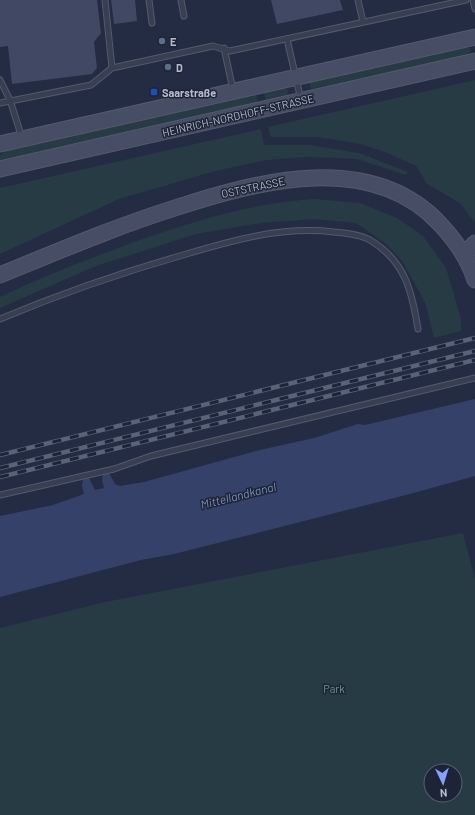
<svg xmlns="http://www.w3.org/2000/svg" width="475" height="815" font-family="Barlow,sans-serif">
<rect width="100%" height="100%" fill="#242c43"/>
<path fill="#263b44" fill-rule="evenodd" d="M 456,48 L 470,48 L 471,51 L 464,56 L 311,89 L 309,82 Z
M 475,80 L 475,223 L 460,203 L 427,184 L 416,166 L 385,152 L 361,144 L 319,137 L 271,137 L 268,127 Z
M 284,87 L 288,90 L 287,96 L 266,101 L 264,92 Z
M 256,94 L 258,103 L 0,162 L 0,155 L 7,150 Z
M 261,129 L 264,145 L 309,145 L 359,153 L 408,172 L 406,175 L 357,159 L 307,157 L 267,160 L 215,171 L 119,199 L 0,254 L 0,188 Z
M 314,199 L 360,203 L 397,218 L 423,236 L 446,268 L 461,319 L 461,331 L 434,338 L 425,302 L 402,261 L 385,243 L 356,223 L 314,219 L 261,223 L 196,234 L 96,266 L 0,308 L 0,297 C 46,275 93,257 140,240 C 197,220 253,203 314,199 Z
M 463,533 L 475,579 L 475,815 L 0,815 L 0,628 L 105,602 ZM 431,771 L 455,771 L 455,795 L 431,795 Z"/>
<path fill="#354169" d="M 475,399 L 475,476 L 406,495 L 174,554 L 141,560 L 0,597 L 0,516 L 53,505 L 84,494 L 82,486 L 83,480 L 89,478 L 95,490 L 104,488 L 102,480 L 103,474 L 109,473 L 115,484 L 120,486 L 144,482 L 260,450 L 314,438 L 358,424 L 365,425 Z"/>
<path fill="#404863" d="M 0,0 L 97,0 L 101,33 L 94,42 L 97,68 L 92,74 L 12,84 L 8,46 L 0,47 Z
M 111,0 L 135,0 L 137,21 L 114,24 Z
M 271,0 L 340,0 L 343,10 L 277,24 Z"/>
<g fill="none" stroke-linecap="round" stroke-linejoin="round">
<defs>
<path id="lane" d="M 105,0 L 112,68
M 149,0 L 152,23
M 181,0 L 184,16
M 358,0 L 363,22
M 473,0 L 475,9
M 287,39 L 301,100
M 224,48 L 233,90
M 0,80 L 10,100 L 22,138
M 0,103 L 91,85 L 112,68 L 213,46 L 230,51 L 466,0
M 0,319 C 60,294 120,273 183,255 C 233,240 282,226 334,232 C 345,233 360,234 370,240 C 405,261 412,291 418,329
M 0,495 L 114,469 L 151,456 L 475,378"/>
<path id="secondary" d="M 0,144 L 475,37
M 0,169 L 475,61
M 465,254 L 475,243
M 0,275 C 59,251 117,226 178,207 C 261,180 372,151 440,224 C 456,241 468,258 475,280"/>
</defs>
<use href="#lane" stroke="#545a6c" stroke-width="7"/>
<use href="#secondary" stroke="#545a6c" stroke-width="17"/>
<use href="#lane" stroke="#393f52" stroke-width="5"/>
<use href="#secondary" stroke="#464d65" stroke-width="15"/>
<defs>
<path id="rail" d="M 0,455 L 475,338
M 0,468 L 475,351
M 0,477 L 475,360"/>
</defs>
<use href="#rail" stroke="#5a6279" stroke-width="4.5"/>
<use href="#rail" stroke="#1d2437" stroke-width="3" stroke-dasharray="9" stroke-linecap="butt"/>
</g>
<g fill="#5c6f8a" stroke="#1d2437" stroke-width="1.5">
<circle cx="162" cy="41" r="4"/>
<circle cx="168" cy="67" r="4"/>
</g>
<rect fill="#1a4fb4" stroke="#1d2437" stroke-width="1.5" x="150" y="88" width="8" height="8" rx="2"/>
<g text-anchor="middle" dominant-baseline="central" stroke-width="3" stroke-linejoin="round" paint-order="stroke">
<g font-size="11" font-weight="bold" fill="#b6bacc" stroke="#1d2437" text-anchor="start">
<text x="170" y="41">E</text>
<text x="176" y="67">D</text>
<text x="162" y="92">Saarstraße</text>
</g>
<g font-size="11" fill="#b6bacc" stroke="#1d2437">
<text transform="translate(238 115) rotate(-13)">HEINRICH-NORDHOFF-STRASSE</text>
<text transform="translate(253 187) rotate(-12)">OSTSTRASSE</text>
</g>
<g font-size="11" fill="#6b9f80" stroke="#1d2437">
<text x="334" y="688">Park</text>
</g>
<g font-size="12" font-style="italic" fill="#7c8ab5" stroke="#1d2437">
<text transform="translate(238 495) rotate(-14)">Mittellandkanal</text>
</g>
</g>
<g transform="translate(443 783) rotate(176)"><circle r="19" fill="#1d2437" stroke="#5a6073"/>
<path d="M0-3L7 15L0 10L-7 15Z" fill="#88a1ff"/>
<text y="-6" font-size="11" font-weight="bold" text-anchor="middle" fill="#b6bacc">N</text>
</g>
</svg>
